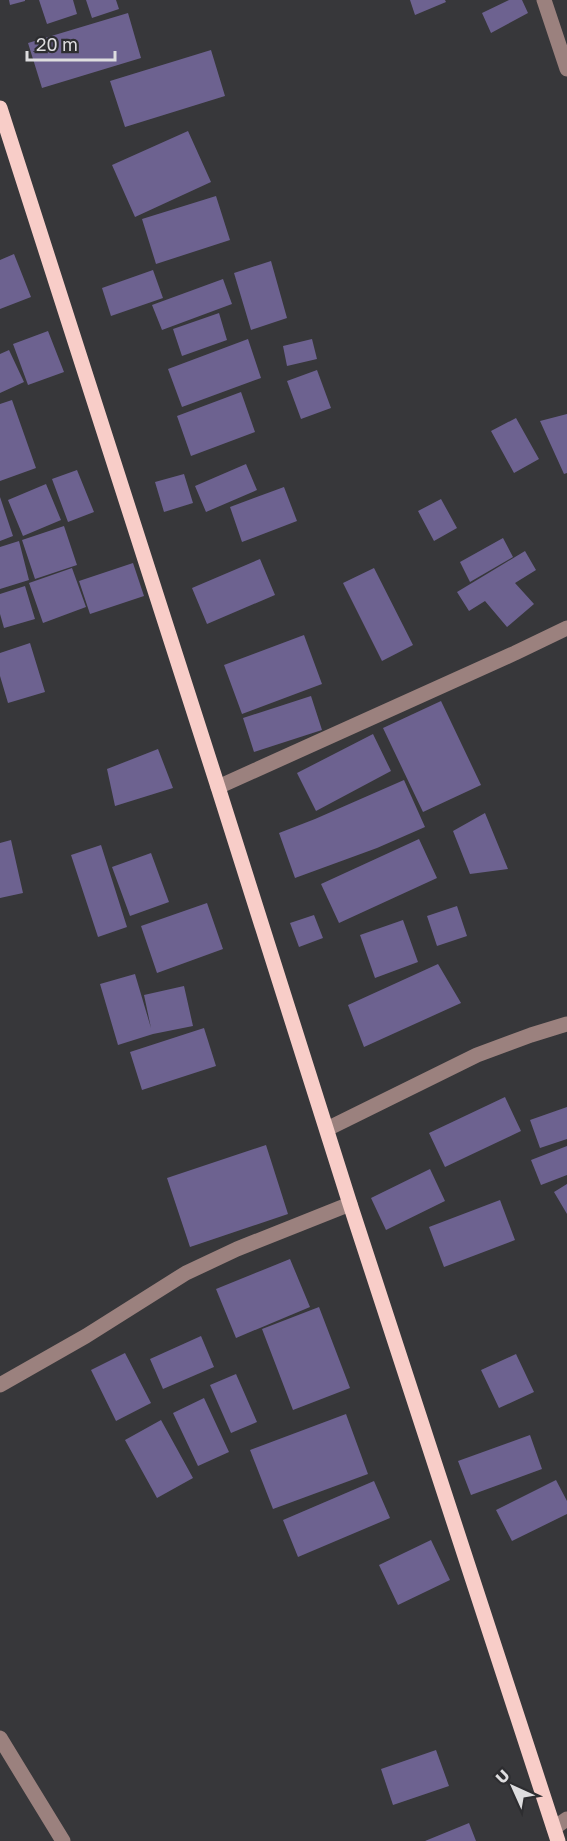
<svg xmlns="http://www.w3.org/2000/svg" width="567" height="1841" font-family="'Golos Text',sans-serif">
<rect width="100%" height="100%" fill="#37373a"/>
<path fill="#6d6290" d="M 9,0 L 25,0 L 25,1 L 10,5 Z
M 39,0 L 73,0 L 77,14 L 47,24 Z
M 86,0 L 116,0 L 119,9 L 92,18 Z
M 410,0 L 445,0 L 446,2 L 415,15 Z
M 509,0 L 522,0 L 528,13 L 491,33 L 482,13 Z
M 128,13 L 141,58 L 42,88 L 28,43 Z
M 211,50 L 225,96 L 125,127 L 110,81 Z
M 188,131 L 211,182 L 135,217 L 112,165 Z
M 216,196 L 230,240 L 156,264 L 142,219 Z
M 14,254 L 31,297 L 0,309 L 0,260 Z
M 271,261 L 287,318 L 251,330 L 234,273 Z
M 153,270 L 163,298 L 111,316 L 102,288 Z
M 223,279 L 232,304 L 162,330 L 152,305 Z
M 219,313 L 227,340 L 182,356 L 173,329 Z
M 48,331 L 64,372 L 28,385 L 13,344 Z
M 248,339 L 261,378 L 182,407 L 168,369 Z
M 312,339 L 317,359 L 287,366 L 283,346 Z
M 9,350 L 24,382 L 0,393 L 0,354 Z
M 317,370 L 331,408 L 301,419 L 287,381 Z
M 241,392 L 255,432 L 191,456 L 177,416 Z
M 12,400 L 36,468 L 0,481 L 0,404 Z
M 567,414 L 567,473 L 564,474 L 540,421 Z
M 516,418 L 539,459 L 514,473 L 491,431 Z
M 246,464 L 257,490 L 206,512 L 195,486 Z
M 77,470 L 94,512 L 68,522 L 52,479 Z
M 184,474 L 193,503 L 164,512 L 155,482 Z
M 46,484 L 61,520 L 23,536 L 8,500 Z
M 284,487 L 297,521 L 242,542 L 230,507 Z
M 0,497 L 13,536 L 0,541 Z
M 441,499 L 457,528 L 434,541 L 418,511 Z
M 64,526 L 77,565 L 35,579 L 22,540 Z
M 503,538 L 513,557 L 470,582 L 460,562 Z
M 19,541 L 29,580 L 0,589 L 0,547 Z
M 525,551 L 536,570 L 515,583 L 534,604 L 507,627 L 485,601 L 469,611 L 457,592 Z
M 260,559 L 275,595 L 207,624 L 192,588 Z
M 133,563 L 144,596 L 90,614 L 79,581 Z
M 72,568 L 86,607 L 43,623 L 29,583 Z
M 374,568 L 413,645 L 382,661 L 343,583 Z
M 25,586 L 35,619 L 4,628 L 0,614 L 0,594 Z
M 304,635 L 322,684 L 242,714 L 224,665 Z
M 30,643 L 45,692 L 8,703 L 0,676 L 0,653 Z
M 311,696 L 322,730 L 254,752 L 243,718 Z
M 441,701 L 481,785 L 423,812 L 383,728 Z
M 373,734 L 391,771 L 316,811 L 297,773 Z
M 158,749 L 173,788 L 115,806 L 107,769 Z
M 404,780 L 425,827 L 377,848 L 295,878 L 279,833 L 315,819 Z
M 485,813 L 508,869 L 470,874 L 453,831 Z
M 419,839 L 437,878 L 339,923 L 321,884 Z
M 11,840 L 23,893 L 0,898 L 0,843 Z
M 101,845 L 127,927 L 98,937 L 71,855 Z
M 151,853 L 169,902 L 130,916 L 112,867 Z
M 207,903 L 223,949 L 157,973 L 141,926 Z
M 457,906 L 467,936 L 437,946 L 427,916 Z
M 314,915 L 323,938 L 299,947 L 290,923 Z
M 403,920 L 418,962 L 375,978 L 360,935 Z
M 438,964 L 461,1003 L 364,1047 L 348,1005 Z
M 135,974 L 151,1028 L 144,995 L 184,986 L 193,1026 L 153,1034 L 118,1045 L 100,984 Z
M 204,1028 L 216,1066 L 142,1090 L 130,1052 Z
M 505,1097 L 521,1131 L 445,1167 L 429,1133 Z
M 567,1107 L 567,1139 L 540,1148 L 530,1120 Z
M 266,1145 L 288,1214 L 190,1247 L 167,1178 Z
M 567,1146 L 567,1175 L 541,1185 L 531,1160 Z
M 430,1169 L 445,1201 L 386,1230 L 371,1198 Z
M 567,1184 L 567,1214 L 554,1192 Z
M 500,1200 L 515,1240 L 444,1267 L 429,1227 Z
M 290,1259 L 310,1307 L 236,1338 L 216,1289 Z
M 319,1307 L 350,1388 L 293,1410 L 262,1329 Z
M 201,1336 L 214,1367 L 163,1389 L 150,1359 Z
M 125,1353 L 151,1403 L 116,1421 L 91,1370 Z
M 516,1354 L 534,1392 L 499,1408 L 481,1370 Z
M 236,1374 L 257,1422 L 231,1433 L 210,1385 Z
M 204,1398 L 229,1452 L 198,1466 L 173,1413 Z
M 346,1414 L 368,1474 L 273,1509 L 250,1450 Z
M 161,1420 L 193,1478 L 157,1498 L 125,1440 Z
M 530,1435 L 542,1469 L 471,1495 L 458,1461 Z
M 556,1480 L 567,1501 L 567,1514 L 512,1541 L 496,1510 Z
M 374,1481 L 390,1518 L 298,1557 L 283,1520 Z
M 431,1540 L 450,1580 L 398,1605 L 379,1565 Z
M 436,1750 L 449,1786 L 393,1805 L 381,1769 Z
M 469,1823 L 476,1841 L 425,1841 Z"/>
<g fill="none" stroke-linecap="round" stroke-linejoin="round">
<path stroke="#9b817e" stroke-width="15" d="M 544,0 L 567,69
M 218,787 L 515,653 L 567,628
M 327,1129 L 477,1055 L 531,1035 L 567,1024
M 0,1385 L 86,1336 L 186,1273 L 237,1249 L 350,1204
M 0,1738 L 63,1841
M 554,1828 L 567,1819"/>
<path stroke="#f8cdc8" stroke-width="15" d="M 0,108 L 218,787 L 350,1204 L 558,1841"/>
</g>
<g transform="translate(513 1787) rotate(315)" stroke="#2d2d30" stroke-width="4.5" paint-order="stroke">
<path d="M0-4.5L10 22L0 15L-10 22Z" fill="#dedddf"/>
<text y="-9" font-size="16" font-weight="bold" text-anchor="middle" fill="#dedddf">U</text>
</g>
<path d="M27 51v9h88v-9" fill="none" stroke="#dedddf" stroke-width="3"/>
<text x="36" y="51" font-size="18" fill="#dedddf" stroke="#2d2d30" stroke-width="4.5" paint-order="stroke">20 m</text>
</svg>
